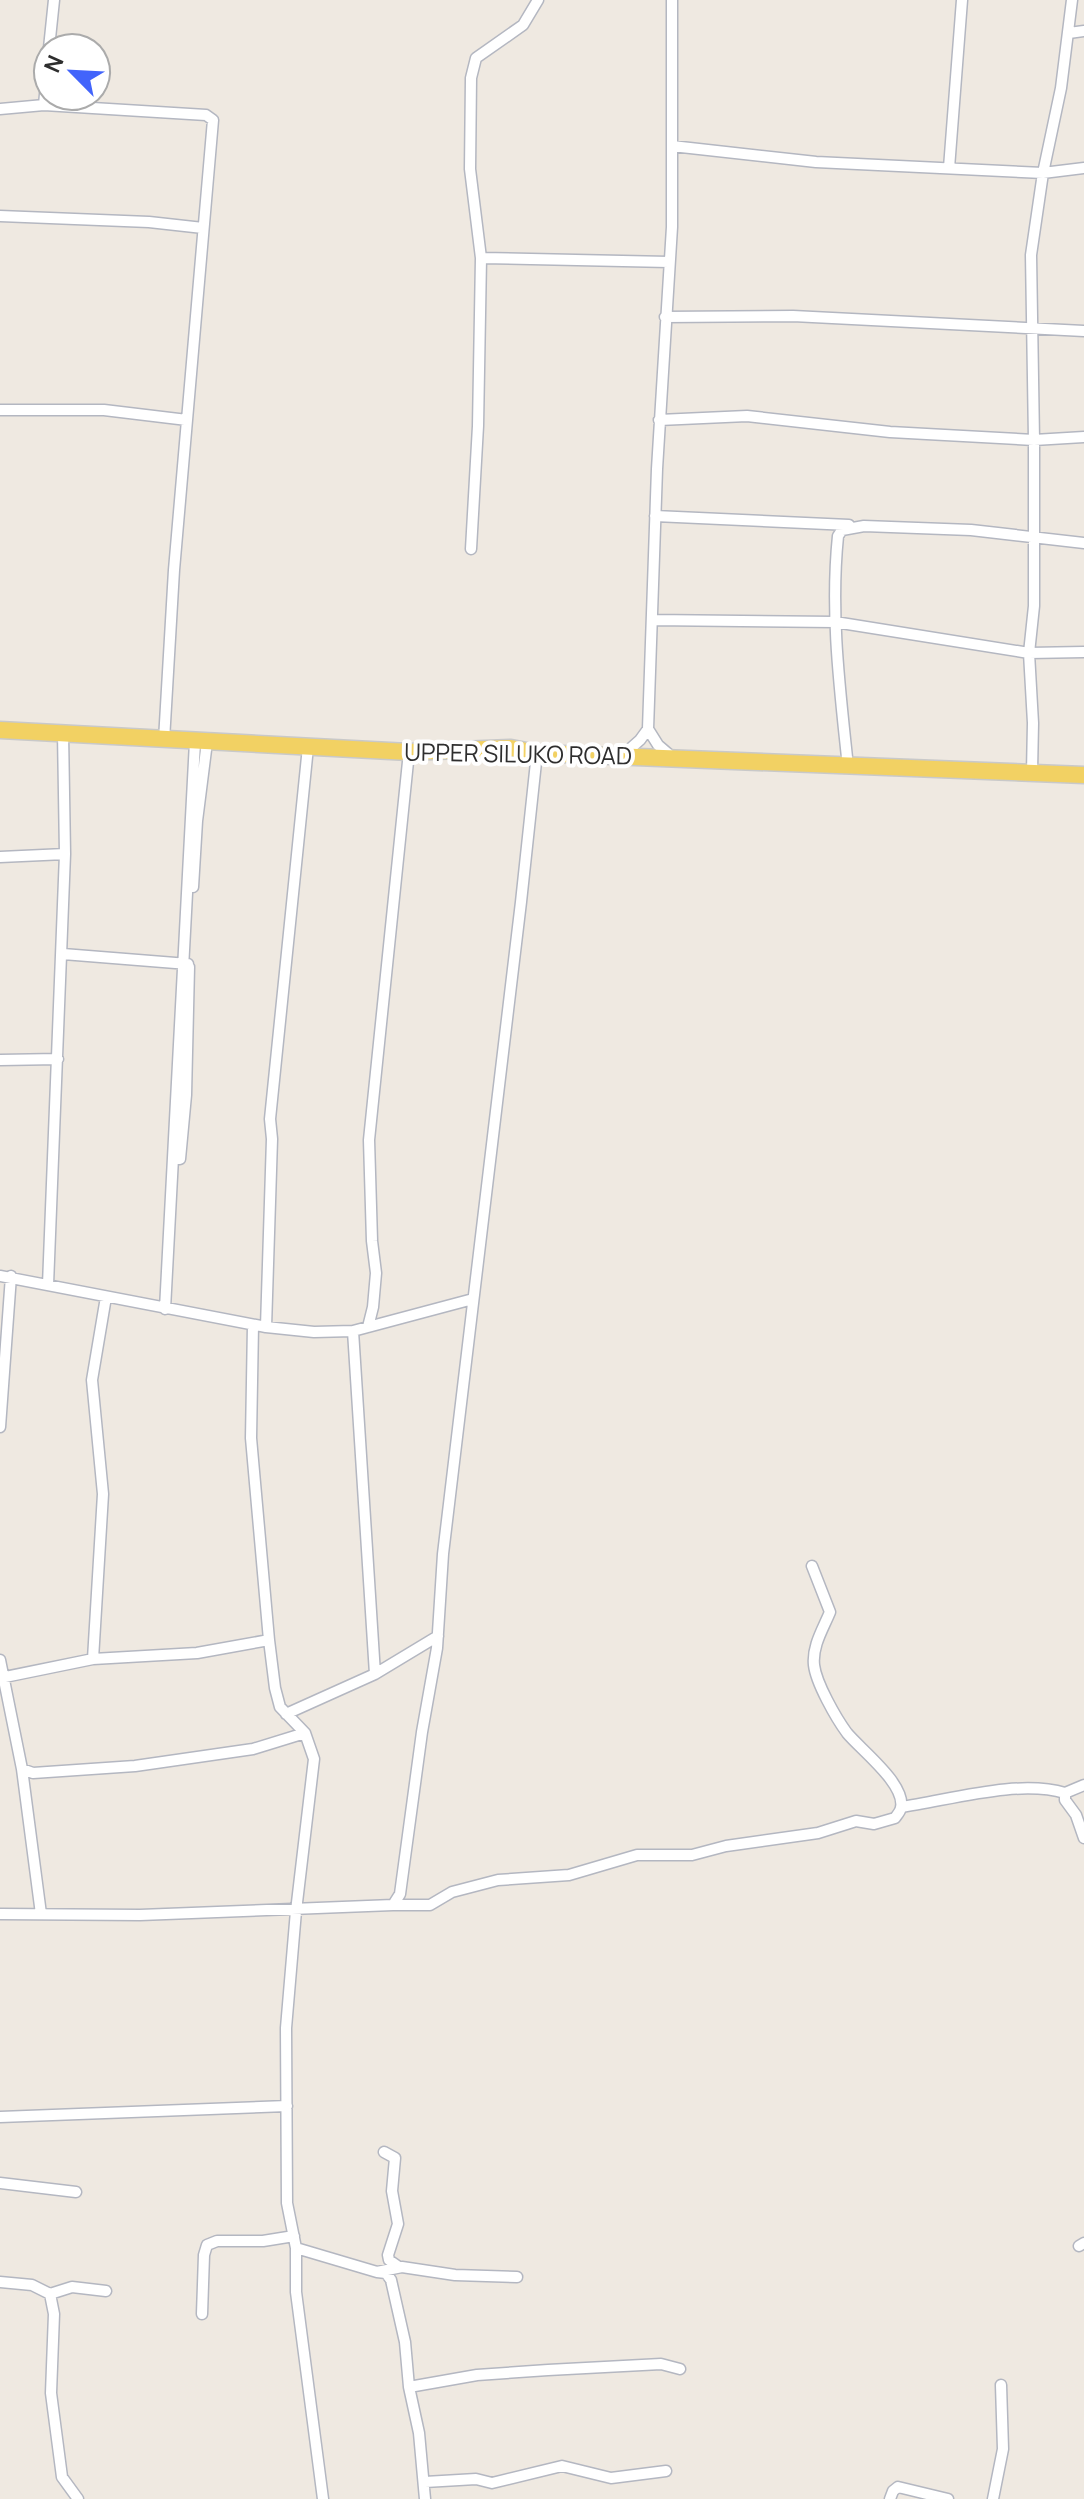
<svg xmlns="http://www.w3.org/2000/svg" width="1084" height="2499" font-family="Manrope,sans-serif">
<rect width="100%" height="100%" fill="#efe9e1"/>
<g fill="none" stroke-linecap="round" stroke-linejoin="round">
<defs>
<path id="street" d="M 1069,33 L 1084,31
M 49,48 L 54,0
M 44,105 L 48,62
M 0,109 L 44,105 L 206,115 L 213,120 L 174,570 L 164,740
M 672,146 L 816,162 L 1043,173 L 1084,168
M 949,168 L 962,0
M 0,216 L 149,222 L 203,228
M 481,258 L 669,262
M 665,317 L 793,316 L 1084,331
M 0,410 L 104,410 L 187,420
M 659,420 L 747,416 L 890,432 L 1034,440 L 1084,437
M 655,516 L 849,525
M 471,549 L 478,426 L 481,258 L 470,169 L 471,78 L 476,58 L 523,25 L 538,0
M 652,620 L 835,622 L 1029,653 L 1084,652
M 648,729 L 658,745 L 672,757
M 623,755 L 640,740 L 648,729 L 657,469 L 672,227 L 672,0
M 848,767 C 840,690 830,614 838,536 L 842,530 L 864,526 L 971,530 L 1084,543
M 1032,772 L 1033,723 L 1029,653 L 1034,606 L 1034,440 L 1031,255 L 1043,173 L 1061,88 L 1072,0
M 0,857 L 65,854
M 193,887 L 197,821 L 207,742
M 63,954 L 188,964
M 0,1060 L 58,1059
M 180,1159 L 186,1095 L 189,967
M 0,1276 L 266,1327 L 314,1332 L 353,1331
M 48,1285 L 65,854 L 63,733
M 165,1309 L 195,742
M 266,1327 L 272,1139 L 270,1119 L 308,747
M 368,1327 L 373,1307 L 376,1273 L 372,1241 L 369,1140 L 409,752
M 0,1427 L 11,1276
M 269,1640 L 275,1688 L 280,1707 L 305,1733 L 314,1759 L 296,1911 L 286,2028 L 287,2203 L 296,2248 L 296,2292 L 323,2499
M 93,1659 L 103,1494 L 92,1380 L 106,1297
M 0,1660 L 22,1769 L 33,1773 L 135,1766 L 253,1749 L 305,1733
M 375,1674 L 353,1331 L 473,1299
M 0,1678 L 93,1659 L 197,1653 L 269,1640 L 251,1438 L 253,1325
M 286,1714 L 375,1674 L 438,1636
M 22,1769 L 41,1914
M 1084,1785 L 1065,1793 L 1065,1800 L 1076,1815 L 1084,1838
M 901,1807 C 950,1800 1018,1779 1065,1793
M 393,1905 L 430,1905 L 452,1892 L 498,1880 L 569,1875 L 637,1855 L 692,1855 L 726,1846 L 818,1833 L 856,1821 L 874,1824 L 895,1818 C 897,1815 900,1812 901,1808 C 906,1784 861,1750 847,1733 C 836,1718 816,1683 814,1665 C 812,1646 823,1629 830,1612 L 812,1566
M 0,1914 L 140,1915 L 393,1905 L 400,1894 L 422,1732 L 437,1648 L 443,1554 L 521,902 L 537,753
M 0,2117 L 287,2106
M 384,2152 L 395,2158 L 392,2191 L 398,2224 L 388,2255 L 389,2260 L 399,2267
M 0,2183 L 76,2192
M 1079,2246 L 1084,2243
M 296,2248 L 377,2272 L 402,2267 L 455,2275 L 517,2277
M 377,2272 L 386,2273 L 391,2280 L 405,2342 L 409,2387 L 419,2433 L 425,2499
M 0,2282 L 32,2285 L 50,2294 L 54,2314 L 51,2393 L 62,2477 L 78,2499
M 50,2294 L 72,2287 L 106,2291
M 202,2314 L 204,2255 L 207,2245 L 217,2241 L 263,2241 L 294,2236
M 409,2387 L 477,2375 L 548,2370 L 661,2364 L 680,2369
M 425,2482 L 476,2479 L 492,2483 L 562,2466 L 611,2478 L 666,2471
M 890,2499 L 893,2491 L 898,2487 L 948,2499
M 993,2499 L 1003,2449 L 1001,2385"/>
<path id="primary" d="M 0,730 L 409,752 L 511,748 L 537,753 L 1084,775"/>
</defs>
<use href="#street" stroke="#b4b7c1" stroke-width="13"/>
<use href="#primary" stroke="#c9c9c9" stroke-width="19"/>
<use href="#street" stroke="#fff" stroke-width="10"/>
<use href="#primary" stroke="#f2d163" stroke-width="16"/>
</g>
<g text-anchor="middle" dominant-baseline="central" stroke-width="8" stroke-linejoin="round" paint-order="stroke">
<g font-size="24" fill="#2e2e2e" stroke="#fff">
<text transform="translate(518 753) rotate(1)">UPPER SILUKO ROAD</text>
</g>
</g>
<g transform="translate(72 72) rotate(294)"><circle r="38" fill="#ffffff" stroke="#ababab" stroke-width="2"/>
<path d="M0-6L14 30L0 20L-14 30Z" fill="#4264fb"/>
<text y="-12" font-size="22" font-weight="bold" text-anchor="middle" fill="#2e2e2e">N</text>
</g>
</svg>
